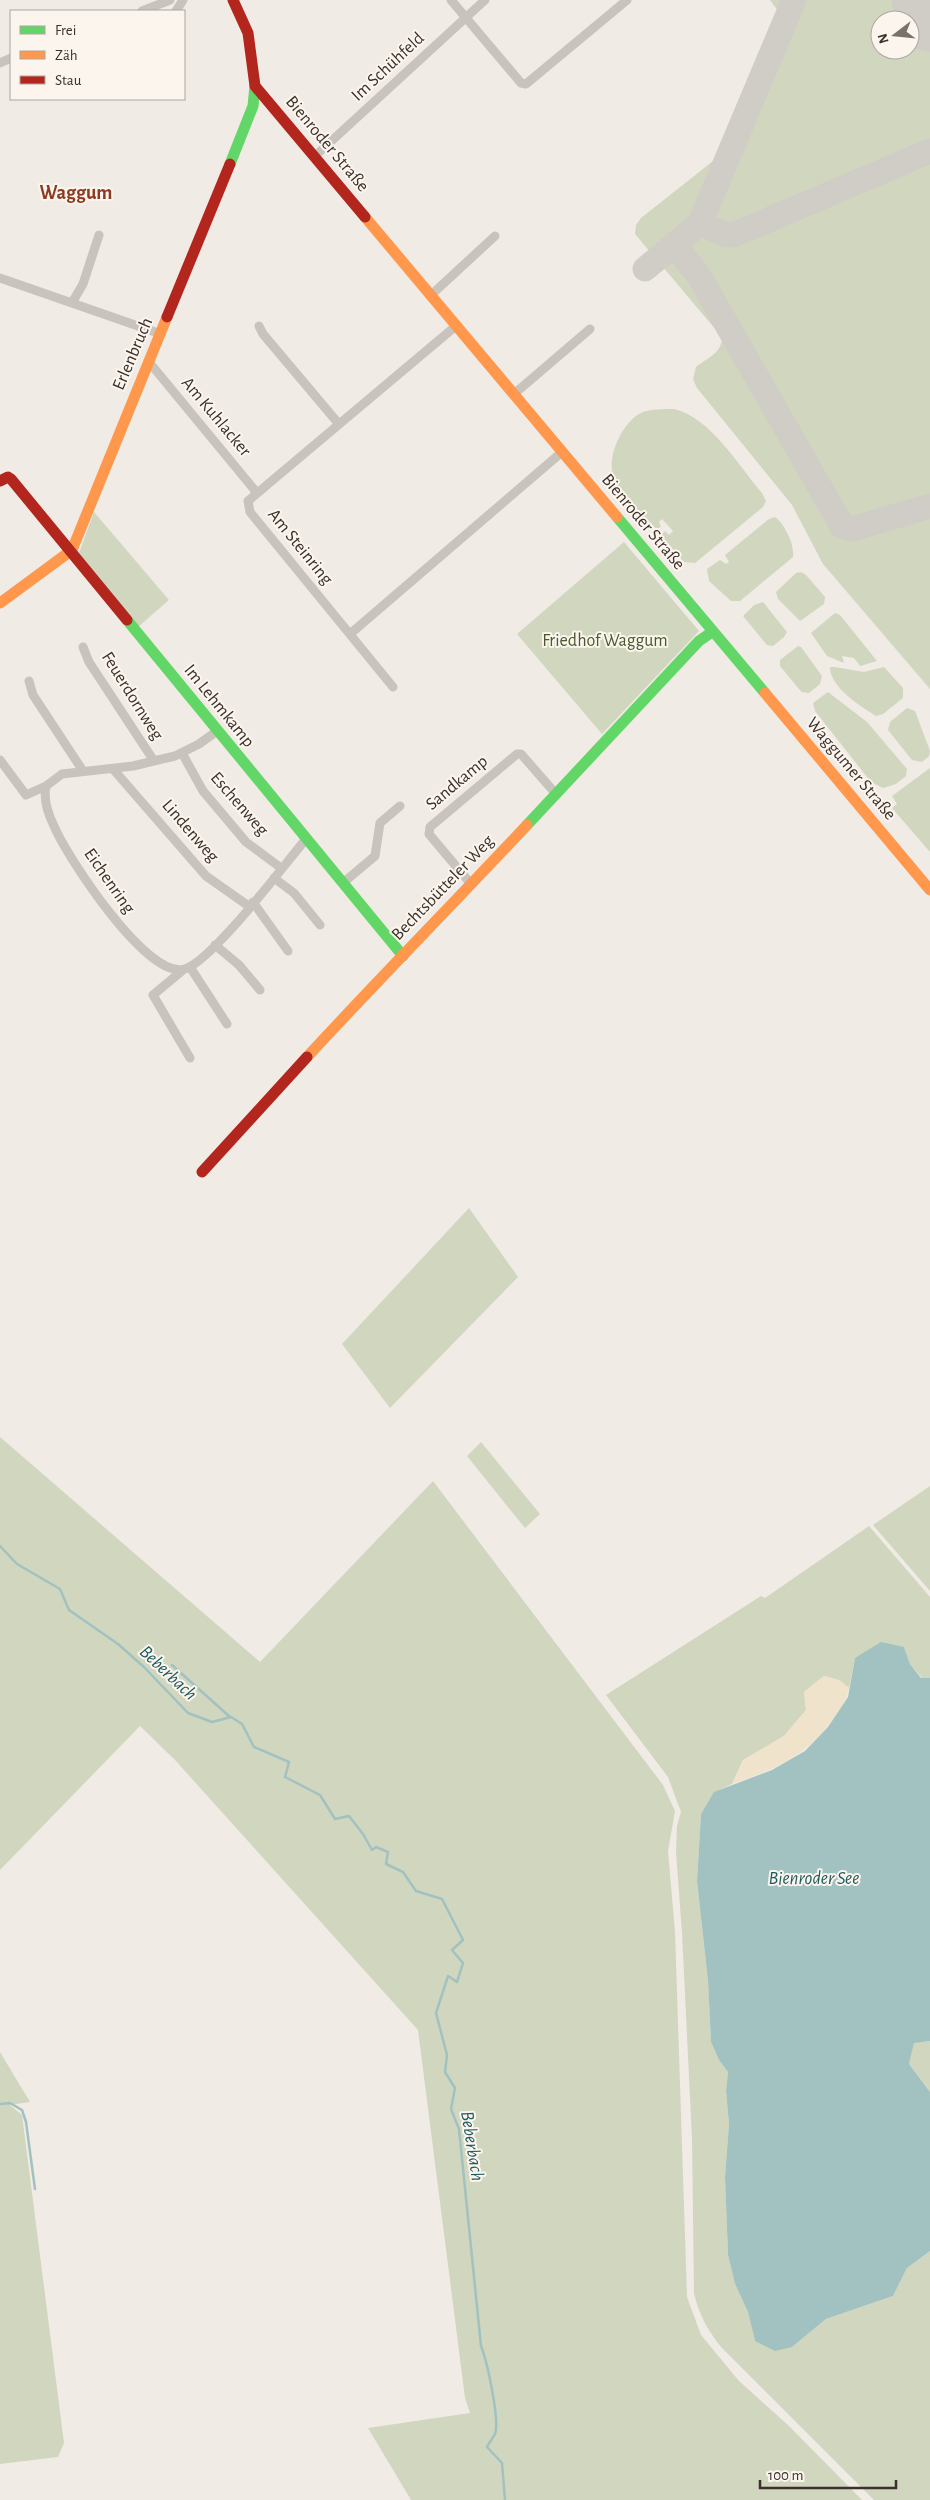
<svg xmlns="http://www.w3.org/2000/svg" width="930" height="2500" font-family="'Alegreya Sans',sans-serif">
<rect width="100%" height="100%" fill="#f0ebe5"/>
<path fill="#d1d6bf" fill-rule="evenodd" d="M 770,0 L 930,0 L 930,689 L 823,564 L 792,505 L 697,388 L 693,379 L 696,367 C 707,358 722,353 722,337 L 635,234 L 636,225 L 641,218 L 713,161 L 732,143 L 776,39 L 779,12 ZM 880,20 L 910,20 L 910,50 L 880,50 Z
M 674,409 C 710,417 739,466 762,493 L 766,501 L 763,507 L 695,563 L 684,562 L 661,535 L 665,531 L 669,535 L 673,531 L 662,519 L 659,522 L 661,527 L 656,529 C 642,513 623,497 614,478 C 605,458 623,420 643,412 C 653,409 664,409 674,409 Z
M 94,512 L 169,600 L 138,627 L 79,553 Z
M 775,517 C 785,524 795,546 793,557 L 740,601 L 731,601 L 709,581 L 707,569 L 720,560 L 726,564 L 729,562 L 725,555 L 769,519 Z
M 624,542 L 699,631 L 602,734 L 517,634 Z
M 801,572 L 806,575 L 825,597 L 824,604 L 800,621 L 778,599 L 776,592 L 796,573 Z
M 763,602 L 787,632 L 784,637 L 773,646 L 767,645 L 743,616 L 754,605 Z
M 835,613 L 840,615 L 877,661 L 860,666 L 854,658 L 842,656 L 844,663 L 827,656 L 811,633 Z
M 798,646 L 801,647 L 822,676 L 820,684 L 809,693 L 802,692 L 799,689 L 780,666 L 780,660 Z
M 835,667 L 864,672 L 884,667 L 903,688 L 903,698 L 883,714 L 876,716 C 860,706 830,687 830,667 Z
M 828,692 L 867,722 L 907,769 L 906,776 L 896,784 L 883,788 L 871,782 L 815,711 L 813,703 Z
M 907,708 L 915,711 L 930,751 L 929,756 L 922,762 L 912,760 L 888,730 L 890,722 Z
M 930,768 L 930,852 L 892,808 L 897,804 L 892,796 Z
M 469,1208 L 518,1277 L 390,1408 L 342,1344 Z
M 0,1437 L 260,1662 L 433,1481 L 663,1785 L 675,1811 L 668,1851 L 675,1932 L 687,2297 L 701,2335 L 739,2381 L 789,2426 L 862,2500 L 411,2500 L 368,2428 L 470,2413 L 465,2398 L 418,2030 L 175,1760 L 140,1726 L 0,1870 Z
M 481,1442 L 540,1514 L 525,1528 L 467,1456 Z
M 930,1486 L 930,1591 L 873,1525 Z
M 869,1526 L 930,1597 L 930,1678 L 922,1678 L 910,1664 L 904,1647 L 855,1658 L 849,1688 L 839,1680 L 824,1676 L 804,1692 L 806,1710 L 784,1736 L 743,1760 L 732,1784 L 715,1792 L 701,1814 L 697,1881 L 708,1981 L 711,2042 L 719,2060 L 728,2072 L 726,2091 L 729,2124 L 725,2177 L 728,2255 L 735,2284 L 748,2312 L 755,2341 L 792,2347 L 826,2319 L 893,2296 L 907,2268 L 930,2251 L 930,2500 L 874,2500 L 722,2348 C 708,2331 699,2315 694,2293 L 692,2138 L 682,1933 L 676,1852 L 677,1826 L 681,1812 L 668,1777 L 606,1695 L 761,1596 L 765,1598 Z
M 930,2041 L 930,2092 L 909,2064 L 914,2042 Z
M 0,2052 L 30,2102 L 10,2105 L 22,2115 L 64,2443 L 58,2457 L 0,2464 Z"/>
<path fill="#efe3cc" d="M 824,1676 L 839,1680 L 849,1688 C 847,1699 842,1706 836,1715 C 809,1755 776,1769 732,1784 L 743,1760 L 784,1736 L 806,1710 L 804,1692 Z"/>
<path fill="#a1c2c1" d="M 881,1642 L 904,1647 L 910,1664 L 921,1678 L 930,1678 L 930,2041 L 914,2043 L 909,2064 L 930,2092 L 930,2251 L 907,2268 L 893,2296 L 826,2319 L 792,2347 L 775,2351 L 755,2341 L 748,2312 L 735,2284 L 728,2255 L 725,2177 L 729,2124 L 726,2091 L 728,2072 L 719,2060 L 711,2042 L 708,1981 L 697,1881 L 701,1814 L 714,1792 L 772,1770 L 805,1751 L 828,1727 L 848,1697 L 855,1658 Z"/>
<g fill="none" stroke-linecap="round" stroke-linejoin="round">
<path stroke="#a1c2c1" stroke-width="2.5" d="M 0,1546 L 17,1564 L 60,1589 L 69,1610 L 118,1644 L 144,1667 L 188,1713 L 212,1722 L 231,1717 L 242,1724 L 254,1747 L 289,1762 L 285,1777 L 320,1795 L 335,1819 L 349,1816 L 363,1834 L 372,1850 L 376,1847 L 388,1852 L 386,1864 L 403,1872 L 416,1891 L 442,1899 L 463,1940 L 452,1950 L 463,1963 L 457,1982 L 448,1976 L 436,2013 L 447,2055 L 445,2072 L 455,2088 L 451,2109 L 459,2129 L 481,2346 C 487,2361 500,2420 495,2434 C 493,2438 489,2443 487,2447 L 502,2463 L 505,2500
M 172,1665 L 230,1717
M 0,2104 L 10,2103 L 22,2110 L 26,2122 L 35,2189"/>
<path stroke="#d0ccc6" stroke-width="25" d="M 700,223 L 724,234 L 733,235 L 930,151
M 675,245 L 699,276 L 842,526 L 852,529 L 930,506
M 645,269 L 700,223 L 794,0"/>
<path stroke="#d0ccc6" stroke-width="61" d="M 922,0 L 930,21"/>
<path stroke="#c9c3be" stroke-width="9" d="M 451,0 L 521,83 L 526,84 L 627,0
M 142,11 L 170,0
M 176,11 L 183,0
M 0,63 L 11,58
M 314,157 L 485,0
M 0,278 L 161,334
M 430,296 L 495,236
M 73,301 L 83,284 L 99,235
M 259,326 L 263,334 L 338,423
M 149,362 L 257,493
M 514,394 L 590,329
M 350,634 L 562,452
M 83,647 L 89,662 L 154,761
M 29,681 L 33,695 L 83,771
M 393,687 L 250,512 L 248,501 L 457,325
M 217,731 L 199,744 L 175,756 L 133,766 L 62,774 L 46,786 C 43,800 48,814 54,826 C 67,857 148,981 185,969 C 213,960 284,865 306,839
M 182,753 L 203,791 L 246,842 L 281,868
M 0,760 L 26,795 L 46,786
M 113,769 L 206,876 L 250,907
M 274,878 L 294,893 L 320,925
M 344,882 L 375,856 L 380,823 L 400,806
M 471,884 L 429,834 L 430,827 L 517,754 L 521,754 L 556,794
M 253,902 L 288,951
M 215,945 L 239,965 L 260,990
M 190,967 L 227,1024
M 183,970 L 153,995 L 190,1058"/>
<path stroke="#63d668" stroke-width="11" d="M 230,164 L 253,106 L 255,86
M 617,517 L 765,693
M 127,620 L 403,956
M 527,825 L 699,641 L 712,632"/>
<path stroke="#ff974d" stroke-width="11" d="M 365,217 L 617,517
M 0,603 L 72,550 L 167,317
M 765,693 L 930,890
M 307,1057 C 379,979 454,903 527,825"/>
<path stroke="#b3261e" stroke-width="11" d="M 233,0 L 248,33 L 255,86 L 365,217
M 167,317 L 230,164
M 0,481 L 8,477 L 11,479 L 127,620
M 202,1172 L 307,1057"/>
</g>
<g text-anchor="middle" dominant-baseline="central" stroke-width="4" stroke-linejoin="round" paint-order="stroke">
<g font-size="18" fill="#3b302b" stroke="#fbf5ee">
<text transform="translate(388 67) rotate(-43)">Im Schühfeld</text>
<text transform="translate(327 144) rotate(50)">Bienroder Straße</text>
<text transform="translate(133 354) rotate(-67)">Erlenbruch</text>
<text transform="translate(216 417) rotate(50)">Am Kuhlacker</text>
<text transform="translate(643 522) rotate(50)">Bienroder Straße</text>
<text transform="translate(300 547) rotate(51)">Am Steinring</text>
<text transform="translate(132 696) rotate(58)">Feuerdornweg</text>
<text transform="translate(219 706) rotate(51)">Im Lehmkamp</text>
<text transform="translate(851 769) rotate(50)">Waggumer Straße</text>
<text transform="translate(457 783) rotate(-40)">Sandkamp</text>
<text transform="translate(239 804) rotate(49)">Eschenweg</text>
<text transform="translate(190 831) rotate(49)">Lindenweg</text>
<text transform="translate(109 881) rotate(55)">Eichenring</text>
<text transform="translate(443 888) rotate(-46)">Bechtsbütteler Weg</text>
</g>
<g font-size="18" fill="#4a5a2e" stroke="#fbf5ee">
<text x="605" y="641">Friedhof Waggum</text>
</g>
<g font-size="19" font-style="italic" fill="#1f5a5e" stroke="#fbf5ee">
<text transform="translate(168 1673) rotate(43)">Beberbach</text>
<text x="814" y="1878">Bienroder See</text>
<text transform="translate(472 2146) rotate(81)">Beberbach</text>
</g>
<g font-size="20" font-weight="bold" fill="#8c3b22" stroke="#fbf5ee">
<text x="76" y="193">Waggum</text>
</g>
</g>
<rect x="10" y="10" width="175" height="90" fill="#fbf5ee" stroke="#aea6a0"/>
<rect x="20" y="26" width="25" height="8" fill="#63d668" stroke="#aea6a0"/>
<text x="55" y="35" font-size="15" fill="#3b302b">Frei</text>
<rect x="20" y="51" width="25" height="8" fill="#ff974d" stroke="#aea6a0"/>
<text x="55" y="60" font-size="15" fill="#3b302b">Zäh</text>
<rect x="20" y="76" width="25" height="8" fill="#b3261e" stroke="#aea6a0"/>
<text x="55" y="85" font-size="15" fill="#3b302b">Stau</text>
<g transform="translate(895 35) rotate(254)"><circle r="24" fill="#fbf5ee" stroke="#aea6a0"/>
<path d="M0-4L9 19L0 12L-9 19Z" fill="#7a716c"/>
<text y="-8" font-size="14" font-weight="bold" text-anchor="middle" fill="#3b302b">N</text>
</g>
<path d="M760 2480v8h136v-8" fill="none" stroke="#3b302b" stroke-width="2.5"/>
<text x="768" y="2480" font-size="15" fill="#3b302b" stroke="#fbf5ee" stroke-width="4" paint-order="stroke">100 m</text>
</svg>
